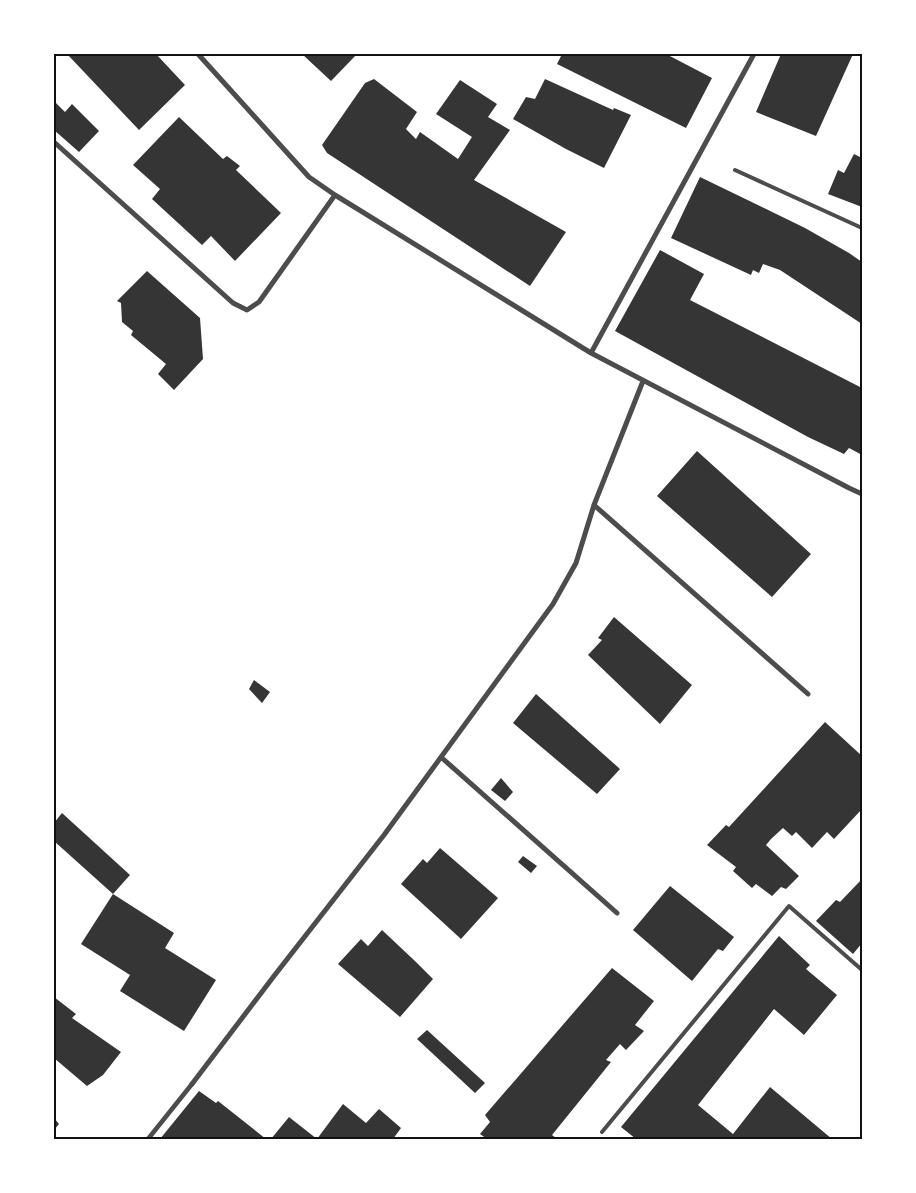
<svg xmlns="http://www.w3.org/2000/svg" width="916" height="1193" font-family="Rubik,sans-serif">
<rect width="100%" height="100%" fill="#fff"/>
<path fill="#353535" d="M 67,54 L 156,54 L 185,85 L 139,130 Z
M 302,54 L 357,54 L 331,81 Z
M 562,54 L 666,54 L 712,78 L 686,128 L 557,64 Z
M 781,54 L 853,54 L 816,136 L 756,112 Z
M 374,79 L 417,112 L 406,129 L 416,139 L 420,132 L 458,159 L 472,137 L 436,114 L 460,80 L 497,104 L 488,117 L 510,130 L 474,180 L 566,232 L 530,286 L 327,153 L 322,145 L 365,83 Z
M 545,79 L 613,110 L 614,108 L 631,115 L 604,168 L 566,149 L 513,119 L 526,97 L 535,99 Z
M 54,101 L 65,112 L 72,104 L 99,131 L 79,152 L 54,130 Z
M 179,117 L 223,159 L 227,156 L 240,166 L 236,170 L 281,213 L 235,261 L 211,236 L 202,245 L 152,199 L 160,189 L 133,165 Z
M 854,154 L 862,158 L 862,207 L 828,194 L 838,170 L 844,173 Z
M 700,177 L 805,228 L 849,253 L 862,262 L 862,324 L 780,270 L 763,264 L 759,273 L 753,270 L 751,275 L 671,238 Z
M 660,250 L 704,274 L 690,300 L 862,388 L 862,455 L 849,448 L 844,454 L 808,437 L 615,331 Z
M 147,271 L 200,318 L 203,359 L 174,390 L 158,374 L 166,364 L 131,335 L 133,331 L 122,322 L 121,303 L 117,301 Z
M 697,451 L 811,554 L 772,597 L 657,496 Z
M 614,617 L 692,685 L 660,724 L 588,655 L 602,640 L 598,638 Z
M 254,680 L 270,692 L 262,703 L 249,689 Z
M 536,694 L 620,769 L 597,794 L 513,723 Z
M 825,722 L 862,756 L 862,809 L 834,839 L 827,832 L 812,848 L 796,832 L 792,836 L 783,828 L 771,839 L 766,845 L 799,876 L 786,889 L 781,887 L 772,896 L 756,884 L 752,888 L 733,871 L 736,867 L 707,845 L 726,825 L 729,827 Z
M 501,778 L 513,792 L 505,801 L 491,790 Z
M 62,813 L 130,875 L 113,894 L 174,933 L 165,948 L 216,980 L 184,1031 L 120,991 L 130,975 L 81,944 L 113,894 L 54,841 L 54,823 Z
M 440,848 L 498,898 L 461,939 L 401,884 L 423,859 L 427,863 Z
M 523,856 L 537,866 L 531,873 L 518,862 Z
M 862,879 L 862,943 L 853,954 L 816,921 L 836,900 L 840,902 Z
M 670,886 L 734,937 L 723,951 L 718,949 L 692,981 L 633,930 Z
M 382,930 L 416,962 L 433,979 L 400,1017 L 338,964 L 361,939 L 368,946 Z
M 779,936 L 810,965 L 806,969 L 837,995 L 804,1035 L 774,1009 L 698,1105 L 733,1134 L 770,1087 L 832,1139 L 636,1139 L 621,1127 Z
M 612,968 L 654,1001 L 635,1025 L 644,1031 L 626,1050 L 620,1044 L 606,1060 L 611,1062 L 552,1135 L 556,1138 L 555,1139 L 487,1139 L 480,1134 L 490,1122 L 485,1115 Z
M 54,997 L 76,1014 L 72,1018 L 121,1052 L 103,1075 L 87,1086 L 54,1058 Z
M 427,1030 L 485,1083 L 475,1093 L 417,1039 Z
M 199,1091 L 216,1103 L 218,1101 L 266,1139 L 160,1139 Z
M 343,1104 L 366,1123 L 379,1109 L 401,1128 L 393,1139 L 317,1139 Z
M 289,1117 L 317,1139 L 271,1139 Z
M 54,1118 L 59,1124 L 54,1130 Z"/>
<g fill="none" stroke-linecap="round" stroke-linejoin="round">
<path stroke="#4c4c4c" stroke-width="4" d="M 735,170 L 862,228
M 602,1132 L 789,906 L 862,970"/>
<path stroke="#4c4c4c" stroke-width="4.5" d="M 148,1139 L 192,1084"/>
<path stroke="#4c4c4c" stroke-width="5" d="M 198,54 L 309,177 L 335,195 L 591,353 L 849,488 L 862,494
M 54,142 L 233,303 L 247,310 L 259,302 L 335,195
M 591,353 L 754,54
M 594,505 L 808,694
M 442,758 L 617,913
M 192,1084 L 274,976 L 384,835 L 553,604 L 576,563 L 594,505 L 643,381"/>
</g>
<rect width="916" height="1193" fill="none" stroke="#ffffff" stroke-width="110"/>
<rect x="55" y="55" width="806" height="1083" fill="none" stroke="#111" stroke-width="2"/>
</svg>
